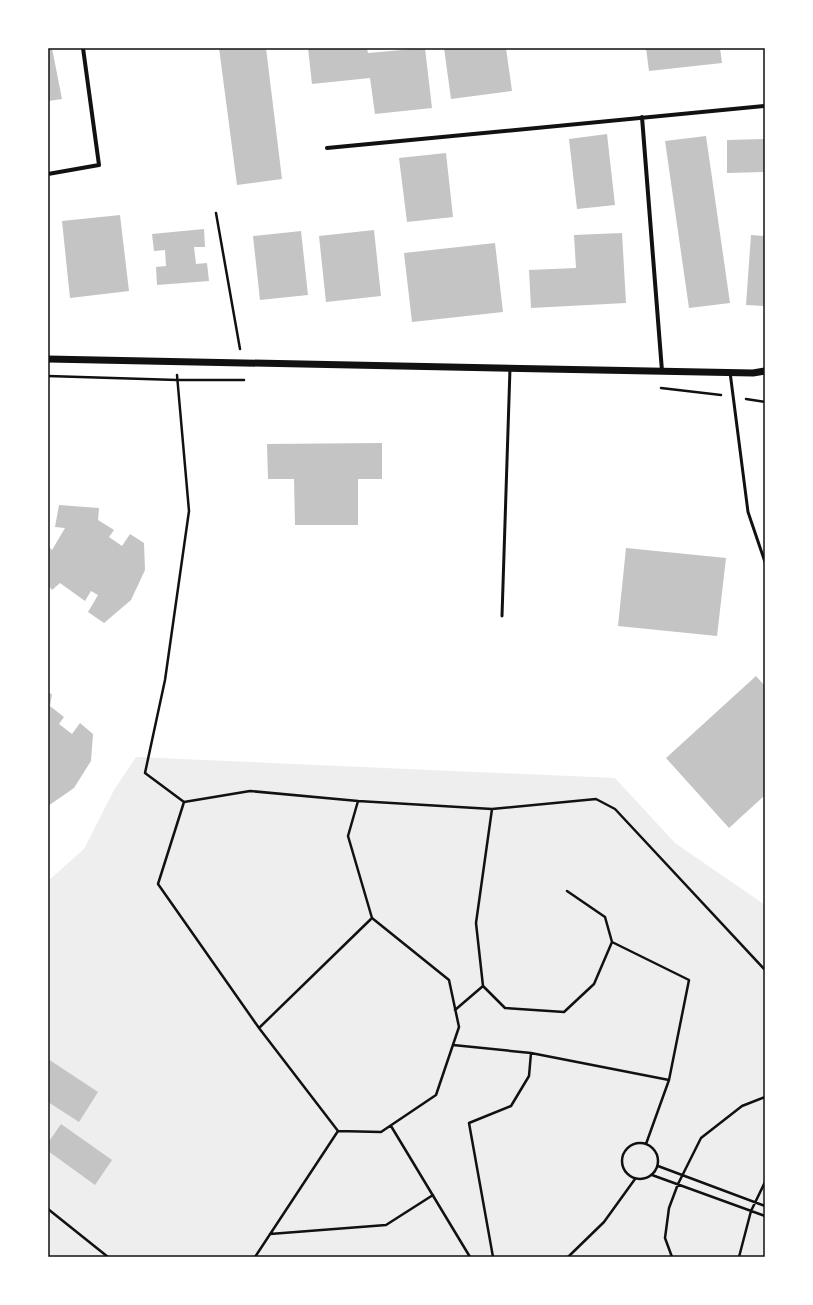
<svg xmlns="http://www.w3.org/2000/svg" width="813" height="1305" font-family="'Libre Baskerville',serif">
<rect width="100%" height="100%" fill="#fff"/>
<path fill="#eee" d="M 136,757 L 615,778 L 675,843 L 765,905 L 765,1257 L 48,1257 L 48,881 L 84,849 L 114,790 Z"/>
<path fill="#c4c4c4" d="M 48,48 L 52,48 L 62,99 L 48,101 Z
M 219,48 L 266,48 L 282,179 L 237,185 Z
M 308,48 L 367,48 L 368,53 L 425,48 L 432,108 L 375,114 L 370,78 L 312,84 Z
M 444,48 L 506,48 L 512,91 L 451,99 Z
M 646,48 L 720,48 L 722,63 L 649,71 Z
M 607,134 L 615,205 L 577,209 L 569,139 Z
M 706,136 L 730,303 L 689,308 L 665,141 Z
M 765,139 L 765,172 L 727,173 L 727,140 Z
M 446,153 L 453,217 L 407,222 L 399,158 Z
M 120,215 L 129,291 L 70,298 L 62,221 Z
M 204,229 L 205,247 L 194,247 L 196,264 L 207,263 L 209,281 L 157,285 L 156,267 L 166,266 L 165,250 L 154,251 L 152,234 Z
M 374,230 L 381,296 L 326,302 L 319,236 Z
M 301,231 L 308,295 L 260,300 L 253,236 Z
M 622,233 L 626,303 L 531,308 L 529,270 L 576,268 L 574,235 Z
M 751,235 L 765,236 L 765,306 L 746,305 Z
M 495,243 L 503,312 L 412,322 L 404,253 Z
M 382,443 L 382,479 L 358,479 L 358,525 L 295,525 L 294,479 L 268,479 L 267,444 Z
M 59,505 L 99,508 L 98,520 L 114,530 L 109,537 L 122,546 L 130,534 L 144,543 L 145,570 L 131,600 L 104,623 L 88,612 L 98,595 L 91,591 L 85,601 L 60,583 L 52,590 L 48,585 L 48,546 L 52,550 L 65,528 L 55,527 Z
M 626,548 L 726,558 L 717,636 L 618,626 Z
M 756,676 L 765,686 L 765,795 L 729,828 L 666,758 Z
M 48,693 L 52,694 L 50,706 L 64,717 L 59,724 L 72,734 L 80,723 L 93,734 L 91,761 L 74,788 L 48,806 Z
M 48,1059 L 98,1092 L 79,1122 L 48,1102 Z
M 61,1124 L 112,1160 L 95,1185 L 48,1151 L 48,1143 Z"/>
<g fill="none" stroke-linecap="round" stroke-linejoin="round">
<path stroke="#111" stroke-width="2.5" d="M 216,213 L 240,349
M 177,375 L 189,511 L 165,680 L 145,773 L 184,802 L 250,791 L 358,801 L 492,809 L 596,799 L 615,809 L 765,970
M 48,376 L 177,380 L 244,380
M 661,388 L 721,395
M 746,399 L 765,402
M 358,801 L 348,836 L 372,918
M 184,802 L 158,884 L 259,1028 L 338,1131 L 255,1257
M 492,809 L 476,923 L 483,986 L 505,1008 L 564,1012 L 594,984 L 612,942 L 605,917 L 567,891
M 612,942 L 689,980 L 669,1080 L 646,1144
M 455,1010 L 483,986
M 259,1028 L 372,918 L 449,980 L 459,1027 L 436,1095 L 381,1132 L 338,1131
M 453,1045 L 531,1053 L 669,1080
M 391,1126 L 470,1257
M622 1161a18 18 0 1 1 36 0a18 18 0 1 1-36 0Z
M 658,1166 L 765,1206
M 652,1175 L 765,1216
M 48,1209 L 108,1257
M 270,1234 L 386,1225 L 433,1195
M 493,1257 L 469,1123 L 511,1106 L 529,1076 L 531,1053
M 568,1257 L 604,1222 L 635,1179
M 672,1257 L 665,1238 L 669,1208 L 678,1184 L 701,1138 L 742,1106 L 765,1097
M 739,1257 L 751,1211 L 765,1182"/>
<path stroke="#111" stroke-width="3" d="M 730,372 L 748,512 L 765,562
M 502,616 L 510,368"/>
<path stroke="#111" stroke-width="4" d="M 642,117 L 662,371
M 327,148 L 765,106
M 48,174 L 99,165 L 83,48"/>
<path stroke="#111" stroke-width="7" d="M 48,359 L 753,373 L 765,371"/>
</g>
<rect width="813" height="1305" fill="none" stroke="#ffffff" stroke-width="98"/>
<rect x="49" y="49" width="715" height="1207" fill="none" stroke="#111" stroke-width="1.5"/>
</svg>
